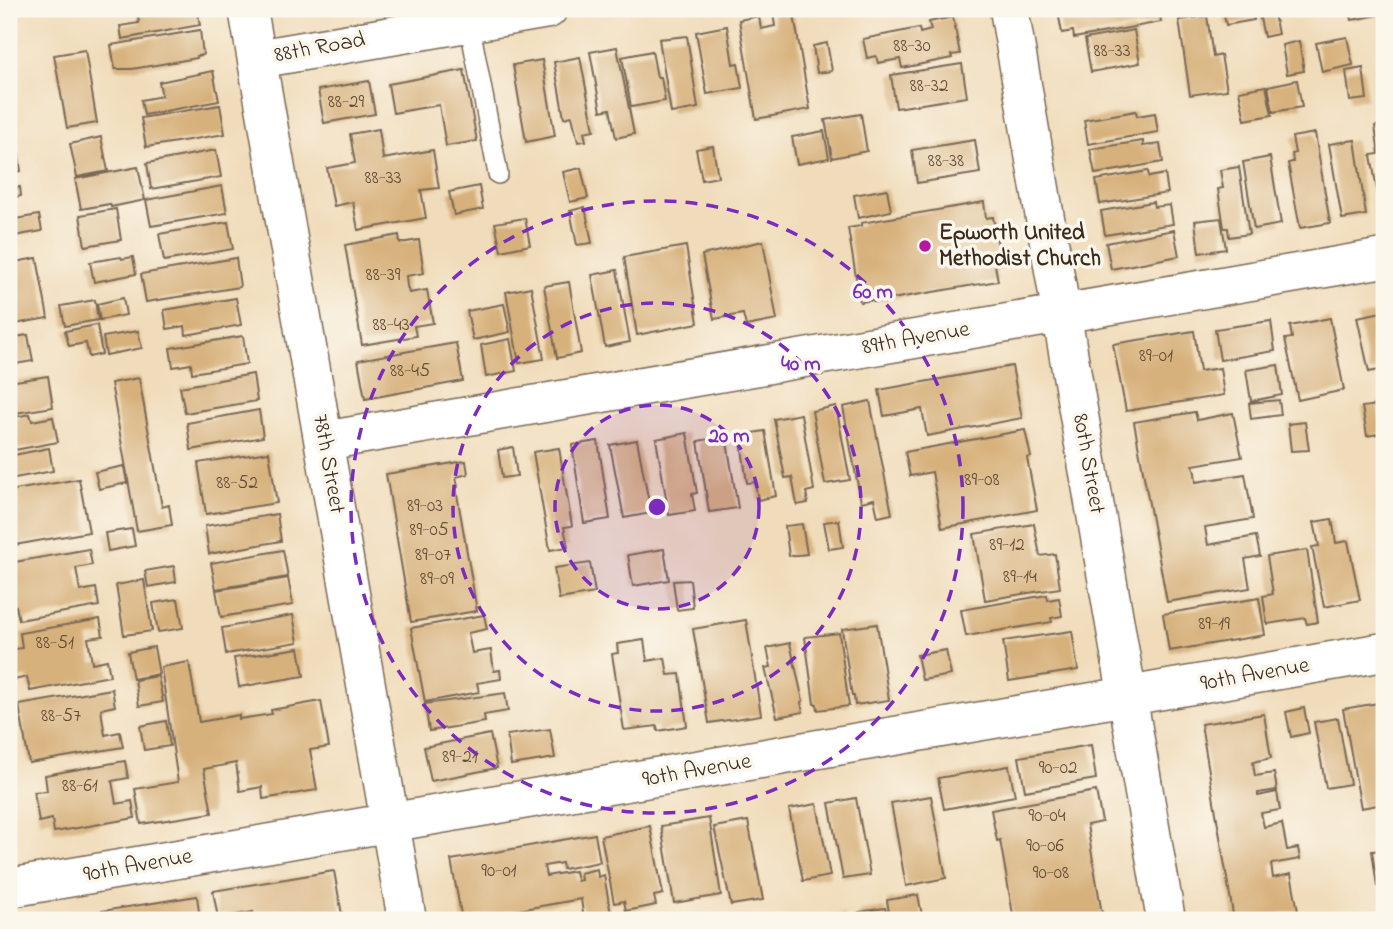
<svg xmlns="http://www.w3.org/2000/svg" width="1393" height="929" font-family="'Indie Flower',sans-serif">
<rect width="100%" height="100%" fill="#fbf7ec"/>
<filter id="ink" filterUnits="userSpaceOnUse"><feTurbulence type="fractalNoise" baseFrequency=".0143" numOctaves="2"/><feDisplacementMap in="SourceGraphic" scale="14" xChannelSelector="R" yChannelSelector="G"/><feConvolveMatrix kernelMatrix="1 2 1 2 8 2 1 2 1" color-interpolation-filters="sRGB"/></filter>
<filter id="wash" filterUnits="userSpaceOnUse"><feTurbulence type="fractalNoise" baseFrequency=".00686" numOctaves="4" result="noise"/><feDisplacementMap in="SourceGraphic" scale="28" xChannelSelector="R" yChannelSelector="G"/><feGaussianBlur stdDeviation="1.57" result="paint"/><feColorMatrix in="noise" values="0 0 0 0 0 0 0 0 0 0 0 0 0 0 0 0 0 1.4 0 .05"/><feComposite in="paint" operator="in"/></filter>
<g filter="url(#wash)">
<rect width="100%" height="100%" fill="#f0dcba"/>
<g id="blocks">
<path fill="#d7b17c" d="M 137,9 L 197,9 L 200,25 L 122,39 L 120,26 L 139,23 Z
M 793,9 L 810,109 L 756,119 L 739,20 L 759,16 L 761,29 L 775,26 L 773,13 Z
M 1075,9 L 1159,9 L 1161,22 L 1074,38 L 1073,31 L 1062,33 L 1058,12 Z
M 1223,9 L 1252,9 L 1254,20 L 1226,25 Z
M 1258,9 L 1273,9 L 1278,34 L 1264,37 Z
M 1350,9 L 1384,9 L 1384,14 L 1352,20 Z
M 1207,16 L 1213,57 L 1221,55 L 1227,90 L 1190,95 L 1179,20 Z
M 953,17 L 960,54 L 951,55 L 952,58 L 902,68 L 900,59 L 878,63 L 876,56 L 867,58 L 863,39 L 919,28 L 920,33 L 931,30 L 929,22 Z
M 727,26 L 733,64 L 738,63 L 742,88 L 707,94 L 696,32 Z
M 200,30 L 203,55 L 196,56 L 197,58 L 132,69 L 115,69 L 111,45 Z
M 1134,30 L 1140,63 L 1091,72 L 1085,39 Z
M 687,36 L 698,108 L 671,113 L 659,39 Z
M 1347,37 L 1353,65 L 1322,72 L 1316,43 Z
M 1299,41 L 1304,71 L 1287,74 L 1282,45 Z
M 827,43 L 832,71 L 817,73 L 813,46 Z
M 617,47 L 634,134 L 616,138 L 610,109 L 601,111 L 590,52 Z
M 85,50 L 97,123 L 67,128 L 54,55 Z
M 652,51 L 657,77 L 661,77 L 665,101 L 631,107 L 622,57 Z
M 580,57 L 594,130 L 584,132 L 586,141 L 578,142 L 572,116 L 564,118 L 554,62 Z
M 542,60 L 555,136 L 526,142 L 513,65 Z
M 962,64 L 967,97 L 896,108 L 891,75 Z
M 1363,68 L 1367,99 L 1350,101 L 1346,71 Z
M 464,70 L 477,141 L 446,146 L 439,105 L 393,113 L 388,84 Z
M 213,71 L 219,101 L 144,115 L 141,100 L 162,96 L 159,82 Z
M 1297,80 L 1302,107 L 1273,112 L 1268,86 Z
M 369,81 L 375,114 L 324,123 L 318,90 Z
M 1266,86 L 1272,115 L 1245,120 L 1239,91 Z
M 220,105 L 225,134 L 146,147 L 141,118 Z
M 1136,111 L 1137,116 L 1155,113 L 1158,132 L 1088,144 L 1084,120 Z
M 861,114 L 867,151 L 832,158 L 825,120 Z
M 1384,124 L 1384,213 L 1381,214 L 1371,155 L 1379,154 L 1375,126 Z
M 379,129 L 383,159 L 433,150 L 439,188 L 421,190 L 426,218 L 358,230 L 353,202 L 334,206 L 327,168 L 355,163 L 350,134 Z
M 824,131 L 829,158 L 797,164 L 792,137 Z
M 1315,133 L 1330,223 L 1300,228 L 1288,163 L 1293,162 L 1292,154 L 1295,153 L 1292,137 Z
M 101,137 L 108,171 L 77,177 L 70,144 Z
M 16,140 L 21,171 L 9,173 L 9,141 Z
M 975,140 L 980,173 L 917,183 L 912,150 Z
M 1355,140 L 1366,215 L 1342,219 L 1329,144 Z
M 1143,141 L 1143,146 L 1160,144 L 1163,162 L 1095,174 L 1090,149 Z
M 713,146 L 718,177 L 702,180 L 696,149 Z
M 216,150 L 221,177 L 151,189 L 147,163 Z
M 1270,157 L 1281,224 L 1254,229 L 1243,162 Z
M 138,167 L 145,200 L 111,207 L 110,204 L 81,209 L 75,179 Z
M 1239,167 L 1249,234 L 1229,237 L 1228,228 L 1224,228 L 1218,189 L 1223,188 L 1220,170 Z
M 581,168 L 588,198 L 570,202 L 563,172 Z
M 1148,171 L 1149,177 L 1165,174 L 1168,193 L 1100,204 L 1096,180 Z
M 222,186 L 227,213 L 151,226 L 146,200 Z
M 479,186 L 483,209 L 454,215 L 449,192 Z
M 20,187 L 21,196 L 9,198 L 9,189 Z
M 887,189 L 891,211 L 858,218 L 854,195 Z
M 984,202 L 986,218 L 993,217 L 1001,264 L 995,265 L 998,281 L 874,302 L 874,300 L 860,302 L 848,228 L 861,226 L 861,223 Z
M 1153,202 L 1154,207 L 1170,205 L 1173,224 L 1105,235 L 1101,211 Z
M 585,207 L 592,243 L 577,245 L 570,211 Z
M 116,209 L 121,240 L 85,246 L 80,215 Z
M 39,215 L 42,231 L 9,237 L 9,220 Z
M 525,218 L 530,245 L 501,251 L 495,223 Z
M 1221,218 L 1226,249 L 1199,253 L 1195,221 Z
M 228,222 L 233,249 L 164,261 L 159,234 Z
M 1174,230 L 1179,256 L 1111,269 L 1106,243 Z
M 399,235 L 400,243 L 419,240 L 424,273 L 406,276 L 407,286 L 409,293 L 427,290 L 433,323 L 414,326 L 416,336 L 362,345 L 345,245 Z
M 763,241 L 777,320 L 746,326 L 743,314 L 714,319 L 702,255 Z
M 686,246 L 698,323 L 637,335 L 624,257 Z
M 121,257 L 122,259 L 133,257 L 136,274 L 94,282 L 90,262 Z
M 37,258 L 48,318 L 9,325 L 9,263 Z
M 236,258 L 240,287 L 146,302 L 141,274 Z
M 617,270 L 630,342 L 605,347 L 592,275 Z
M 569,282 L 581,353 L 557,358 L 544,286 Z
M 531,287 L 544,359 L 519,363 L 506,292 Z
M 123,298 L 126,315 L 100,320 L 97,304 Z
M 236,298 L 241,325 L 186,335 L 185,326 L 167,329 L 164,310 Z
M 95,300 L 98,320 L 65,326 L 61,306 Z
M 504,304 L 510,332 L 473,340 L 467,311 Z
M 1382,312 L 1384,321 L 1383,390 L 1379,370 L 1369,372 L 1357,317 Z
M 1330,318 L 1344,390 L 1298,400 L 1285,339 L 1292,338 L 1290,326 Z
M 1271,321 L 1275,351 L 1220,360 L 1215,329 Z
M 97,325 L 102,354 L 89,357 L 86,343 L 69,346 L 65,331 Z
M 138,331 L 142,348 L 106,355 L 103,337 Z
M 1194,331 L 1200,371 L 1220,368 L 1224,395 L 1126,411 L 1113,344 Z
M 28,335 L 33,361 L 9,365 L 9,338 Z
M 243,336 L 247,364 L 192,373 L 191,364 L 173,367 L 170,348 Z
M 510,339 L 516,371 L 486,377 L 481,345 Z
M 456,343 L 463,381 L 365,399 L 358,360 Z
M 1278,365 L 1282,395 L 1251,401 L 1246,370 Z
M 1012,366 L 1022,418 L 927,436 L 922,409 L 884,416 L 879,390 Z
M 253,374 L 257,401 L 185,413 L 180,387 Z
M 48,376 L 53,407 L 9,414 L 9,382 Z
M 139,378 L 162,507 L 169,505 L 172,525 L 137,531 L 111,383 Z
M 1279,400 L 1281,415 L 1251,419 L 1249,403 Z
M 870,401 L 892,514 L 878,517 L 874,499 L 861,502 L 843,407 Z
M 1378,405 L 1383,433 L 1367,436 L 1362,407 Z
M 836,406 L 850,480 L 825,484 L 812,411 Z
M 259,410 L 263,437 L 191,450 L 187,423 Z
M 1195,412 L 1197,420 L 1233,413 L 1242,457 L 1193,465 L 1195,473 L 1196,482 L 1245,474 L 1253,519 L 1205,527 L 1208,545 L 1256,536 L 1260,556 L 1245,559 L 1250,588 L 1167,602 L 1134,422 Z
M 30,414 L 32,421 L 53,417 L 58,442 L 9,451 L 9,418 Z
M 801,414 L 814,490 L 806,492 L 808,503 L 797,505 L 792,477 L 785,478 L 774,419 Z
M 1305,422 L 1309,450 L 1291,451 L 1288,424 Z
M 1025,430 L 1031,457 L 1027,458 L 1037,510 L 942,528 L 932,472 L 910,476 L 905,452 Z
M 765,431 L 776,496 L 758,500 L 755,482 L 747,483 L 740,435 Z
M 687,433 L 697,493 L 692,494 L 695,511 L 669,515 L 656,439 Z
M 726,436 L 738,508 L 709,512 L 698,441 Z
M 637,440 L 651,513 L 624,518 L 610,445 Z
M 598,441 L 610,519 L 584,523 L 572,445 Z
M 513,447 L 517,476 L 502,478 L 498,450 Z
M 49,448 L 53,471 L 9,479 L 9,456 Z
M 559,448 L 572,526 L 564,527 L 568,547 L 550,550 L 533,452 Z
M 269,452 L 277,503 L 206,514 L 198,463 Z
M 466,461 L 468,474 L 456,477 L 458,487 L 456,488 L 477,611 L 411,622 L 386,474 Z
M 124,466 L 127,483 L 99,489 L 95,472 Z
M 79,479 L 89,532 L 9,546 L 9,491 Z
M 277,514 L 281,541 L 209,554 L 205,526 Z
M 1332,519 L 1336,543 L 1348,541 L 1360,600 L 1324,607 L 1312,547 L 1319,546 L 1314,522 Z
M 839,520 L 843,547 L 829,549 L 824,522 Z
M 802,524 L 807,554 L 789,556 L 785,526 Z
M 1034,524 L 1040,556 L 1055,554 L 1060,588 L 985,600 L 974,534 Z
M 132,529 L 135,546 L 108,551 L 105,533 Z
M 89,549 L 92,565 L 76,568 L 80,591 L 96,588 L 99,606 L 19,620 L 16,606 L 9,608 L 9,577 L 11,576 L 9,563 Z
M 664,549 L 669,580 L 633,586 L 628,555 Z
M 283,550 L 288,577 L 216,589 L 211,563 Z
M 1307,550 L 1318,622 L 1307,624 L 1305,618 L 1267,624 L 1263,596 L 1273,594 L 1267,556 Z
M 590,563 L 595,593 L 559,599 L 554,568 Z
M 174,566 L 176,582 L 148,587 L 145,571 Z
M 288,578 L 293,605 L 221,617 L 216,590 Z
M 144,580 L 152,631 L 124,635 L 116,585 Z
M 690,580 L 693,608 L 677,610 L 673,581 Z
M 1047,595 L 1048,600 L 1059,598 L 1062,616 L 1051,618 L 1052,622 L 966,636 L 961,610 Z
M 1259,598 L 1265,635 L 1169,651 L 1163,614 Z
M 178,599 L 183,628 L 158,632 L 153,603 Z
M 293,615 L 298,642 L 226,654 L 222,628 Z
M 484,615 L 487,629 L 468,633 L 472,653 L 491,650 L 494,671 L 500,670 L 501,679 L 477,683 L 479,692 L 425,702 L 411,628 Z
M 100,619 L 103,636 L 88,638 L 92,663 L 107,660 L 110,676 L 30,691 L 27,677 L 14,680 L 9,650 L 22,648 L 20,633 Z
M 746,620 L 761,715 L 709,723 L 693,629 Z
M 877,624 L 889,700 L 855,705 L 854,696 L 852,696 L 842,629 Z
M 1072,631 L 1078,670 L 1009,681 L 1003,641 Z
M 839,633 L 849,706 L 818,710 L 817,704 L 814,704 L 805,637 Z
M 644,640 L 647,661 L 665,658 L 668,675 L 680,674 L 687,726 L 658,731 L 657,726 L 624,730 L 612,654 L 618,653 L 617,644 Z
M 790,643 L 803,701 L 801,702 L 803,712 L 777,717 L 765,668 L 771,667 L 767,648 Z
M 154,647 L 159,674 L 133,679 L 128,652 Z
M 299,648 L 304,676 L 239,687 L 234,658 Z
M 946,650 L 951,675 L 922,680 L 917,655 Z
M 189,662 L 199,722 L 239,715 L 239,719 L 272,714 L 271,710 L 321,701 L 329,747 L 310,750 L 317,790 L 263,799 L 262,787 L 240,791 L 236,763 L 204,769 L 212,813 L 141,824 L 135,789 L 178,782 L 161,667 Z
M 158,676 L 163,702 L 139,706 L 135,680 Z
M 112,689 L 115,706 L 101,709 L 103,723 L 105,735 L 120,732 L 123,747 L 29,763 L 19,705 Z
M 505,693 L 508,711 L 484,715 L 485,722 L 429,731 L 425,704 Z
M 1384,702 L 1384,804 L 1361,808 L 1343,709 Z
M 1304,708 L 1309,733 L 1291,737 L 1286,712 Z
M 1264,714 L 1271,758 L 1253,762 L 1254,770 L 1255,776 L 1274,773 L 1277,790 L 1258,793 L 1258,796 L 1277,792 L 1280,810 L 1261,813 L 1264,827 L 1282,823 L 1287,850 L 1298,848 L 1300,859 L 1271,864 L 1273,878 L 1291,874 L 1298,911 L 1279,914 L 1280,920 L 1234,920 L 1201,724 Z
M 1338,718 L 1350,784 L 1326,788 L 1314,722 Z
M 166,721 L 170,746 L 144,750 L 140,726 Z
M 550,729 L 555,758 L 511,765 L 507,735 Z
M 490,734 L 497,768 L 431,781 L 424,747 Z
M 1091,745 L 1096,779 L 1025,791 L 1019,757 Z
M 125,761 L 128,778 L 112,781 L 116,804 L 132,801 L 135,818 L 54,832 L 52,819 L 39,822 L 34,792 L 47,791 L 45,775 Z
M 1009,766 L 1015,796 L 944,809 L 938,778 Z
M 1096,791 L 1102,822 L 1087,825 L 1103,920 L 1014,920 L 1000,840 L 997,841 L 991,810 Z
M 931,796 L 946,878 L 906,886 L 891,803 Z
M 856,798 L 870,875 L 843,879 L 829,803 Z
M 817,804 L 830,876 L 803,881 L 789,809 Z
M 709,818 L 721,895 L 674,903 L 661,826 Z
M 748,821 L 763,900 L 731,905 L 714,827 Z
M 650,826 L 663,894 L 654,896 L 656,905 L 626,911 L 624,901 L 614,903 L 601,836 Z
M 595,834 L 600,862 L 563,869 L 562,863 L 544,866 L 546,876 L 575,871 L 577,881 L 581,880 L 580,873 L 597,869 L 598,877 L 604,875 L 612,920 L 584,920 L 581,899 L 462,920 L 451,860 Z
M 1384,850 L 1384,885 L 1377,886 L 1372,851 Z
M 334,871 L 343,920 L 255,920 L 253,912 L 218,918 L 213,891 Z
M 918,895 L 923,920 L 890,920 L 887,900 Z
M 197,896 L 200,920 L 52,920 L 52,919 Z
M 885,908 L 888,920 L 861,920 L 859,912 Z
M 844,914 L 845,920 L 825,920 L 824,918 Z"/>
</g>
</g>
<g filter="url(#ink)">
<use href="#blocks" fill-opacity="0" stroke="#7a6855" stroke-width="2"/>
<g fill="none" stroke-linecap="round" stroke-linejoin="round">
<defs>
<path id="lane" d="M 469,22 L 498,174"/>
<path id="street" d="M 248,9 L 407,920
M 1009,9 L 1166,920
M 257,59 L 548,9
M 324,441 L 1384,258
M 9,888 L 1384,652"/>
</defs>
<use href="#lane" stroke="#7a6855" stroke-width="22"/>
<use href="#street" stroke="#7a6855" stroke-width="41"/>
<use href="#lane" stroke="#fff" stroke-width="19"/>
<use href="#street" stroke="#fff" stroke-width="38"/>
</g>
</g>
<circle cx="657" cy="507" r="102" fill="#7b2cbf" fill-opacity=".12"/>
<g fill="none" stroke="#7b2cbf" stroke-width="3.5" stroke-dasharray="12 9">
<circle cx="657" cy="507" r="102"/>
<circle cx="657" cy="507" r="204"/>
<circle cx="657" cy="507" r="306"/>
</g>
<circle fill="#b5179e" stroke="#fbf7ec" stroke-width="2.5" cx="925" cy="246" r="7"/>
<g text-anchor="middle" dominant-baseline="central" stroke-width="7" stroke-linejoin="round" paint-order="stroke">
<g font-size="19" fill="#624c36">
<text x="912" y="46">88-30</text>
<text x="1112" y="51">88-33</text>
<text x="929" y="86">88-32</text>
<text x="346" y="102">88-29</text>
<text x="946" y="161">88-38</text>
<text x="383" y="178">88-33</text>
<text x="383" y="275">88-39</text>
<text x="391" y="325">88-43</text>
<text x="1156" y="356">89-01</text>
<text x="410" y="371">88-45</text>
<text x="982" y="480">89-08</text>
<text x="237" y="483">88-52</text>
<text x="425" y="506">89-03</text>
<text x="429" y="530">89-05</text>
<text x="1007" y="545">89-12</text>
<text x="433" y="555">89-07</text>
<text x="1020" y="577">89-14</text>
<text x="437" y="579">89-09</text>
<text x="1214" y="624">89-19</text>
<text x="55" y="643">88-51</text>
<text x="61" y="716">88-57</text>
<text x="460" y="757">89-21</text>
<text x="1058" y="768">90-02</text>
<text x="80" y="786">88-61</text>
<text x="1047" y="816">90-04</text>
<text x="1045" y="846">90-06</text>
<text x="499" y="871">90-01</text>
<text x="1051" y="873">90-08</text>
</g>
<g font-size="23" fill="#3b2a1e" stroke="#fbf7ec">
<text transform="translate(320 48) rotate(-10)">88th Road</text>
<text transform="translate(916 339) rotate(-10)">89th Avenue</text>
<text transform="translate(328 464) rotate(80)">78th Street</text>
<text transform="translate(1088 464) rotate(80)">80th Street</text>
<text transform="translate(1255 675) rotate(-10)">90th Avenue</text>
<text transform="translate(697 771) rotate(-10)">90th Avenue</text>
<text transform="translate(138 866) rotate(-10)">90th Avenue</text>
</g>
<g font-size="23" font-weight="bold" fill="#3b2a1e" stroke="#fbf7ec" text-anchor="start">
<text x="939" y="233">Epworth United<tspan x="939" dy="26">Methodist Church</tspan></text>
</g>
</g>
<circle cx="657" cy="507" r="10" fill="#7b2cbf" stroke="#fbf7ec" stroke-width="3.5"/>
<g font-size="21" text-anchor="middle" font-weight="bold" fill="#7b2cbf" stroke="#fbf7ec" stroke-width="7" stroke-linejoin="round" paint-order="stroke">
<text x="873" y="298">60 m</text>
<text x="801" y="370">40 m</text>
<text x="729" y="442">20 m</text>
</g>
<rect width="1393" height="929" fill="none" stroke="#fbf7ec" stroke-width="35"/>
</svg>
